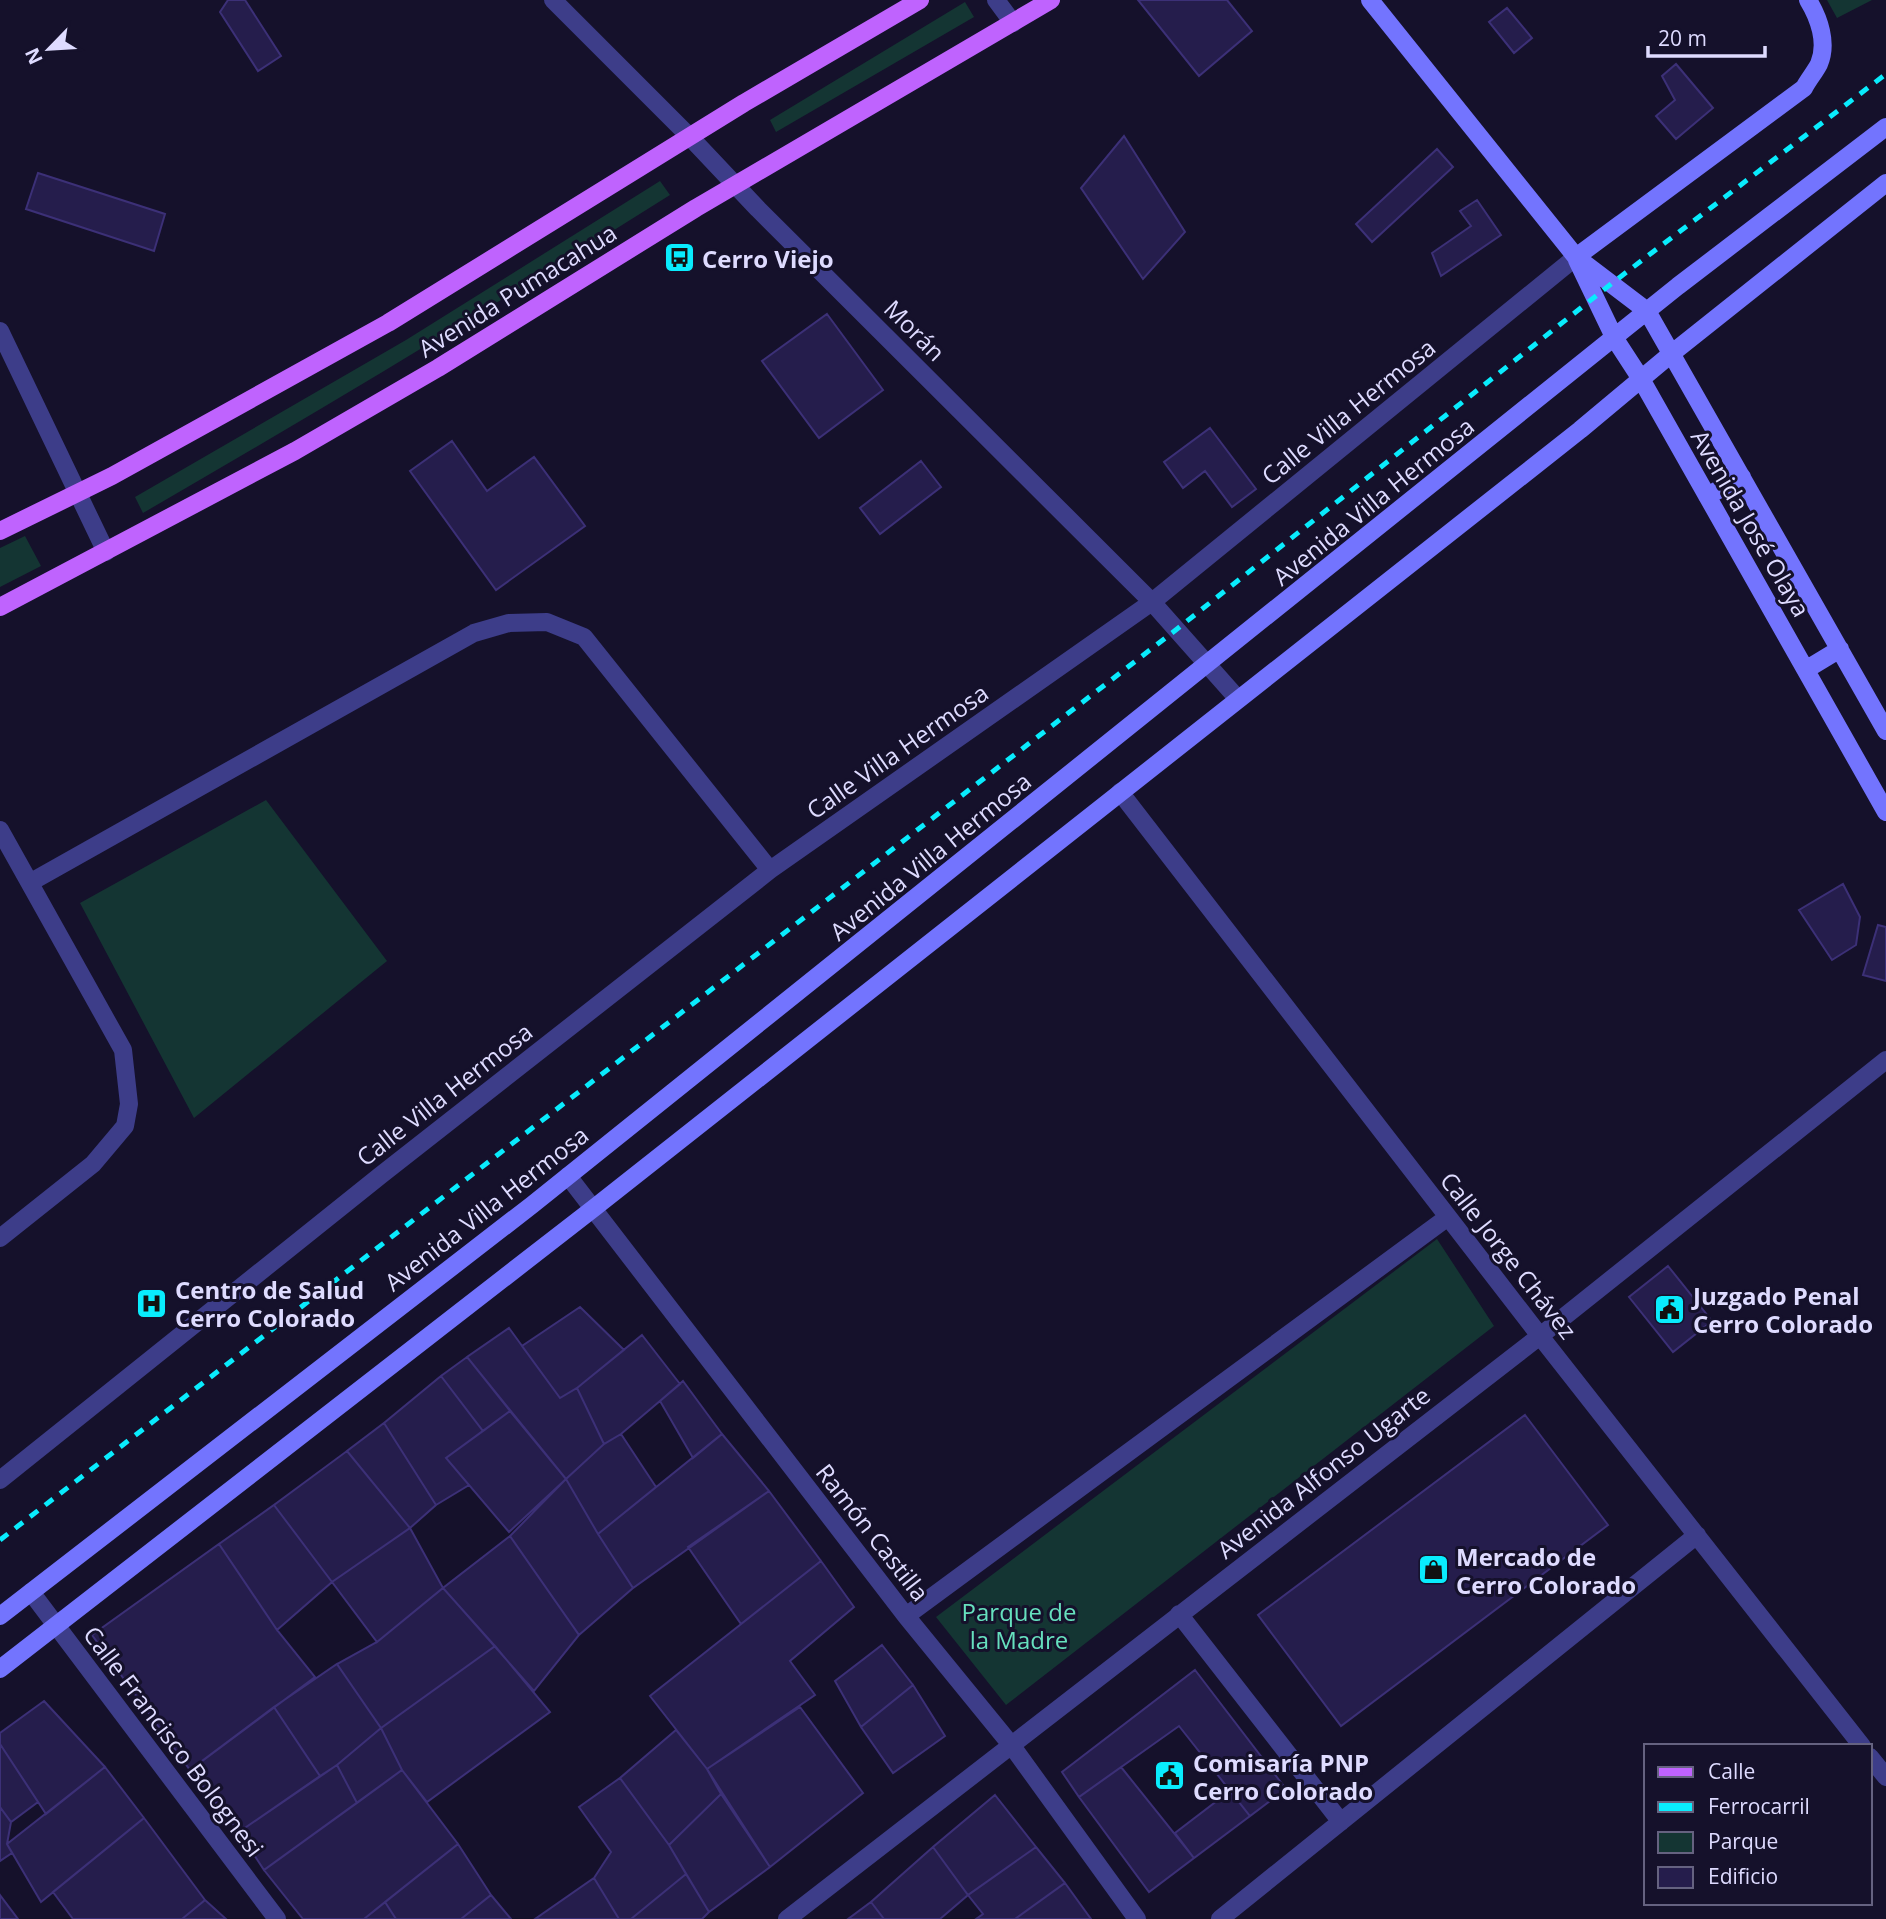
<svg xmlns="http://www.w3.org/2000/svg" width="1886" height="1919" font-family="'Open Sans',sans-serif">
<rect width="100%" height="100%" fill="#15112b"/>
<path fill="#143533" d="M 1827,0 L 1872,0 L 1837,18 Z
M 965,2 L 974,17 L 776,132 L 770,120 Z
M 660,181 L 670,195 C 496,305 321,410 143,513 L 135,497 L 406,340 Z
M 25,536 L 41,566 L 0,587 L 0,548 Z
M 266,800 L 387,961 L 194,1118 L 80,903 Z
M 1437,1239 L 1494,1326 L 1006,1705 L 936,1617 Z"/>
<path fill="#251d4c" stroke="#3c3077" stroke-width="2" d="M 228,0 L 245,0 L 281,56 L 258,71 L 220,12 Z
M 1138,0 L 1227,0 L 1252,31 L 1199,76 Z
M 1507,8 L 1532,38 L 1514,53 L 1489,22 Z
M 1676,64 L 1713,108 L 1676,139 L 1656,116 L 1675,100 L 1662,76 Z
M 1124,136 L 1185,232 L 1143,279 L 1081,188 Z
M 1437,149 L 1453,167 L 1372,242 L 1356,224 Z
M 38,173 L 165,214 L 154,251 L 26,209 Z
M 1477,200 L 1501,235 L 1441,276 L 1432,253 L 1471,226 L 1460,211 Z
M 827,314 L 883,390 L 819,438 L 762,361 Z
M 1210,428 L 1256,489 L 1232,507 L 1205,471 L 1183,488 L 1164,462 Z
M 452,441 L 487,491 L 534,457 L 585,526 L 496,590 L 410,471 Z
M 921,461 L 941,487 L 880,534 L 860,508 Z
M 1843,884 L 1860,917 L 1856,945 L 1832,960 L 1799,910 Z
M 1878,925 L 1886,927 L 1886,981 L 1863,975 Z
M 1668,1266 L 1712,1321 L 1673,1352 L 1629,1297 Z
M 580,1307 L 624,1350 L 577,1388 L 560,1398 L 522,1346 Z
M 509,1328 L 560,1398 L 577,1388 L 604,1444 L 566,1479 L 467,1357 Z
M 642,1335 L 680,1384 L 621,1434 L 604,1444 L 577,1388 Z
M 467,1357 L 510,1411 L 483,1431 L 441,1376 Z
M 441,1376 L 483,1431 L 446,1458 L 469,1485 L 436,1505 L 384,1423 Z
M 683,1381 L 722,1434 L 693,1458 L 660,1401 Z
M 510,1411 L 566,1479 L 509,1532 L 446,1458 Z
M 1525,1415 L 1608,1525 L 1341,1726 L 1258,1615 Z
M 384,1423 L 436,1505 L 410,1528 L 347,1451 Z
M 621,1434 L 656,1487 L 598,1534 L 566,1479 L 604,1444 Z
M 722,1434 L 769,1491 L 633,1588 L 598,1534 Z
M 347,1451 L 410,1528 L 332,1582 L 274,1505 Z
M 566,1479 L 598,1534 L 633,1588 L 579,1635 L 510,1536 Z
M 769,1491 L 821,1561 L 741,1624 L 688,1547 Z
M 274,1505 L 332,1582 L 277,1630 L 219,1544 Z
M 410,1528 L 443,1588 L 377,1642 L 332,1582 Z
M 510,1536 L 579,1635 L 534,1691 L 443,1588 Z
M 219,1544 L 277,1630 L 315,1677 L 190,1770 L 92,1635 Z
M 821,1561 L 854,1607 L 790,1661 L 815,1695 L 707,1769 L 650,1696 Z
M 443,1588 L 495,1646 L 381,1728 L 337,1664 L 377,1642 Z
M 882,1645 L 913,1685 L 861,1727 L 835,1681 Z
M 495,1646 L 550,1712 L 427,1802 L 402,1770 L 381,1728 Z
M 337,1664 L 381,1728 L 337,1765 L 320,1776 L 274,1707 Z
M 1195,1670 L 1286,1789 L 1250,1816 L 1179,1726 L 1079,1797 L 1062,1772 Z
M 913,1685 L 945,1736 L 893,1773 L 861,1727 Z
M 44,1701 L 105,1767 L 46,1814 L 0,1744 L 0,1733 Z
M 274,1707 L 320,1776 L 239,1832 L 190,1770 Z
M 800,1707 L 863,1793 L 770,1867 L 707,1769 Z
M 381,1728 L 402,1770 L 357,1803 L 337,1765 Z
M 676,1730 L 707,1769 L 721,1794 L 669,1845 L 620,1778 Z
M 0,1744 L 38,1802 L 11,1822 L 0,1807 Z
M 337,1765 L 357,1803 L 264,1870 L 239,1832 Z
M 105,1767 L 144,1818 L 41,1902 L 7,1844 Z
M 1121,1767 L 1194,1858 L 1149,1892 L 1079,1797 Z
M 402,1770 L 458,1844 L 364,1919 L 303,1919 L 264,1870 Z
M 620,1778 L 669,1845 L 686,1874 L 631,1919 L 619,1919 L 594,1878 L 611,1852 L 579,1807 Z
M 1230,1791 L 1250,1816 L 1194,1858 L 1175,1833 Z
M 721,1794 L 770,1867 L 709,1912 L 669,1845 Z
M 995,1795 L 1036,1847 L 968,1895 L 933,1847 Z
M 0,1807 L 11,1822 L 7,1844 L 12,1853 L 0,1861 Z
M 144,1818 L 205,1900 L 182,1919 L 73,1919 L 53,1892 Z
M 458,1844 L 491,1895 L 461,1919 L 396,1919 L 385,1902 Z
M 933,1847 L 968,1895 L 940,1919 L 884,1919 L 871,1902 Z
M 1036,1847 L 1065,1883 L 1015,1919 L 976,1919 L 983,1914 L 968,1895 Z
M 686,1874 L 709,1912 L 702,1919 L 631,1919 Z
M 594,1878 L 619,1919 L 535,1919 Z
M 1065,1883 L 1091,1919 L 1015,1919 Z
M 0,1895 L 18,1919 L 0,1919 Z
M 491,1895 L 511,1919 L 461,1919 Z
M 205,1900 L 226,1919 L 182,1919 Z
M 385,1902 L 396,1919 L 364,1919 Z
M 871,1902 L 884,1919 L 848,1919 Z"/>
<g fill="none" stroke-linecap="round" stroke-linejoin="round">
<path stroke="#3d3d89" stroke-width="18" d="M 553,0 L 690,137 L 758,209 L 1152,602 L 1238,699
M 996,0 L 1013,23
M 0,331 L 106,552
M 1120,792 L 1540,1336 L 1862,1746
M 0,830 L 123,1050 L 129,1104 L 125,1126 L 93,1164 L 0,1238
M 31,882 L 474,633 L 509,623 L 547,622 L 584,637 L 770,870
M 568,1176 L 906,1616 L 1012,1746 L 1137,1919
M 0,1480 L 381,1175 L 770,870 L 1152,602 L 1576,257
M 31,1592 L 277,1919
M 1179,1614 L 1341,1822
M 906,1616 L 1448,1217
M 1870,1757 L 1886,1777
M 787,1919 L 1540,1336 L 1886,1060
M 1220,1919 L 1697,1535"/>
<path stroke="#7374fe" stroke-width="18" d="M 1370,0 L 1576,257 L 1647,311 L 1886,731
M 1576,257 L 1804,88 C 1808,80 1815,72 1819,64 C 1828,43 1819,18 1808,0
M 1577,260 L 1615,339 L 1641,379 L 1886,812
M 1707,496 L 1742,477
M 1807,669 L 1840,649
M 0,1616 L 532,1205 L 1678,286 L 1886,127
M 0,1669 L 594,1208 L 1580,430 L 1671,354 L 1886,183"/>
<path stroke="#bf63fe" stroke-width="18" d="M 0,531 L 112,476 L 388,323 L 744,103 L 920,0
M 0,607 L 295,451 L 438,368 L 696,208 L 1051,0"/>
<path stroke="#09ecfd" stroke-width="5" stroke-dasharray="10 9" stroke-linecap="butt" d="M 0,1540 L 1177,629 L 1611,284 L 1886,74"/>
</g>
<defs>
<symbol id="bus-square" viewBox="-11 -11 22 22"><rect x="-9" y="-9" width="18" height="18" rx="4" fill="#09ecfd" stroke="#15112b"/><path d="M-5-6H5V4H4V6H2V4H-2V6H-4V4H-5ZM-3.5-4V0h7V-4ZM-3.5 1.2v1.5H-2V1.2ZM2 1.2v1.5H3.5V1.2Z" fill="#111"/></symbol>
<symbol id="hospital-square" viewBox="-11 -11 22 22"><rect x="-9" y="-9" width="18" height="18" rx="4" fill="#09ecfd" stroke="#15112b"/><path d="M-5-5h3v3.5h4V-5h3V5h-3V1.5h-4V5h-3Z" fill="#111"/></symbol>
<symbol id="civic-square" viewBox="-11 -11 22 22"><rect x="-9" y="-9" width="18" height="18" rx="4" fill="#09ecfd" stroke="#15112b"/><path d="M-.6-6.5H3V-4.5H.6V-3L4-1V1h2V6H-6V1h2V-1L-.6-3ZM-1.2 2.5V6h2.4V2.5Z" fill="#111"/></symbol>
<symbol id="shop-square" viewBox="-11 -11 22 22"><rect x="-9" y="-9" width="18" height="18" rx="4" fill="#09ecfd" stroke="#15112b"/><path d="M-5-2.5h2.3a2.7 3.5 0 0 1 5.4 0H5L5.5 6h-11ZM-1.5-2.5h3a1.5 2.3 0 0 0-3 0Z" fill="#111"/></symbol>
</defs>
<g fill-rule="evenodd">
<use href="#bus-square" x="662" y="240" width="35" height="35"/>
<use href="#hospital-square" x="134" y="1286" width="35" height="35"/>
<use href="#civic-square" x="1652" y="1292" width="35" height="35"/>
<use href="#shop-square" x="1416" y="1552" width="35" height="35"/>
<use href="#civic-square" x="1152" y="1758" width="35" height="35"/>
</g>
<g text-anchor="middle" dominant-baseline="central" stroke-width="6" stroke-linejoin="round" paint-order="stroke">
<g font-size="24" font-weight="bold" fill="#dedbff" stroke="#15112b" text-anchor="start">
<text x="702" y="258">Cerro Viejo</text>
<text x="175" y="1289">Centro de Salud<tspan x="175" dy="28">Cerro Colorado</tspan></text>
<text x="1693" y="1295">Juzgado Penal<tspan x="1693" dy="28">Cerro Colorado</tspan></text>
<text x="1456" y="1556">Mercado de<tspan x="1456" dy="28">Cerro Colorado</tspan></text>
<text x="1193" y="1762">Comisaría PNP<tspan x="1193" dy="28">Cerro Colorado</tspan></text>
</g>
<g font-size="24" fill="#dedbff" stroke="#15112b">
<text transform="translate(517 290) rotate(-32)">Avenida Pumacahua</text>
<text transform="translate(915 330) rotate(45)">Morán</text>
<text transform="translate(1348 411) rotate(-39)">Calle Villa Hermosa</text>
<text transform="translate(1373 501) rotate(-39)">Avenida Villa Hermosa</text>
<text transform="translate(1751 523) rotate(60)">Avenida José Olaya</text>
<text transform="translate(897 751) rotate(-35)">Calle Villa Hermosa</text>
<text transform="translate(930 856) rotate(-39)">Avenida Villa Hermosa</text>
<text transform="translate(444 1094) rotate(-38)">Calle Villa Hermosa</text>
<text transform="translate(486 1208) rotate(-38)">Avenida Villa Hermosa</text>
<text transform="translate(1509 1255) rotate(52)">Calle Jorge Chávez</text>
<text transform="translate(1323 1472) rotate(-38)">Avenida Alfonso Ugarte</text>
<text transform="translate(873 1532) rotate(52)">Ramón Castilla</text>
<text transform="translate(174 1741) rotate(53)">Calle Francisco Bolognesi</text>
</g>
<g font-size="24" fill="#66e0be" stroke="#15112b">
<text x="1019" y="1611">Parque de<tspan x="1019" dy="28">la Madre</tspan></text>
</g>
</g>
<rect x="1644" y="1744" width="228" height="161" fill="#15112b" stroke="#656280" stroke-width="2"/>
<rect x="1658" y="1767" width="35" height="10" fill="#bf63fe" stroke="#656280" stroke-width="2"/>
<text x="1708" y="1779" font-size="21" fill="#dedbff">Calle</text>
<rect x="1658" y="1802" width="35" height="10" fill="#09ecfd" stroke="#656280" stroke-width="2"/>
<text x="1708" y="1814" font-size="21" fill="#dedbff">Ferrocarril</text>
<rect x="1658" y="1832" width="35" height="21" fill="#143533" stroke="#656280" stroke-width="2"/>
<text x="1708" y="1849" font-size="21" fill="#dedbff">Parque</text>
<rect x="1658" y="1867" width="35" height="21" fill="#251d4c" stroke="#656280" stroke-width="2"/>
<text x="1708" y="1884" font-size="21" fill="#dedbff">Edificio</text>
<g transform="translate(49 49) rotate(245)" stroke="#15112b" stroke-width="5" paint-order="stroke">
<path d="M0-5L12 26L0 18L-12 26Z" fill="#dedbff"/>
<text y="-10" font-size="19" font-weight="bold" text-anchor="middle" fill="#dedbff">N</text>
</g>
<path d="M1648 46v10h117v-10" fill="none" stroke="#dedbff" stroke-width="3.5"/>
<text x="1658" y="46" font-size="21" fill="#dedbff" stroke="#15112b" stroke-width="5" paint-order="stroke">20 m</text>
</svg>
